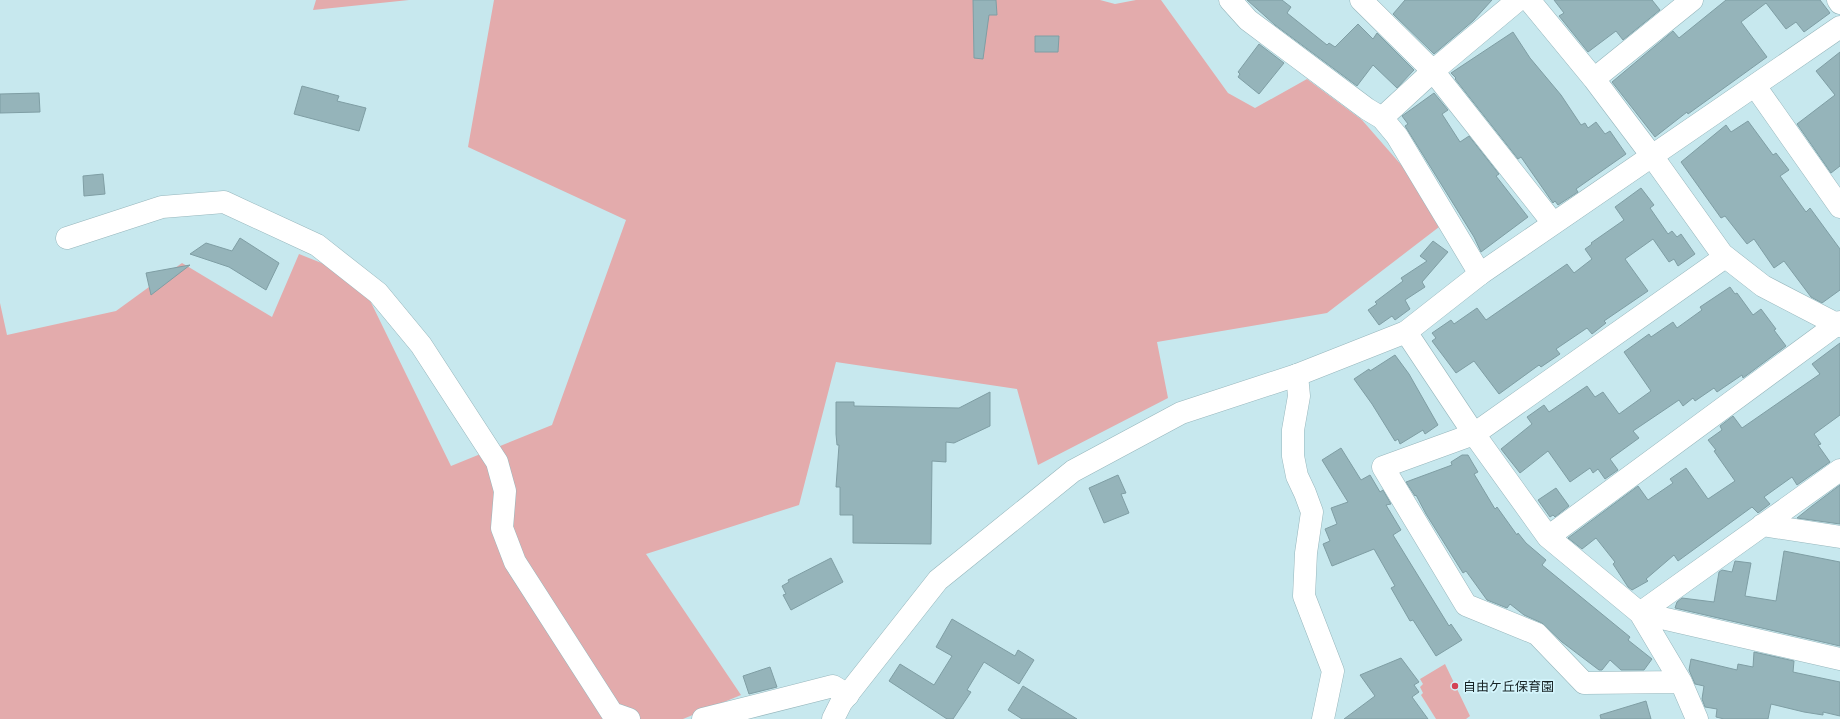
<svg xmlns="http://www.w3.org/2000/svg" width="1840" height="719" font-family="Karla,'Noto Sans JP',sans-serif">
<rect width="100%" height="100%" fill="#c7e8ee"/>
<path fill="#e3abac" d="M 316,0 L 409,0 L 313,10 Z
M 494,0 L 1100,0 L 1115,4 L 1136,0 L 1161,0 L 1228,93 L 1255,108 L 1307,79 L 1362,120 L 1403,167 L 1439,227 L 1327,313 L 1157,342 L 1168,398 L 1038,465 L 1017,389 L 836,362 L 799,505 L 646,554 L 741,695 L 683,719 L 0,719 L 0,303 L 7,335 L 116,311 L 182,263 L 272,317 L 299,254 L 359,278 L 451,466 L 552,425 L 626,220 L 468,147 Z
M 1445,664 L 1470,716 L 1466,719 L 1436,719 L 1421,695 L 1423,693 L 1420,687 L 1423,684 L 1420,679 Z"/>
<path fill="#95b4ba" stroke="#7f9ea4" d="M 973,0 L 996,0 L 997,15 L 989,15 L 983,59 L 974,58 Z
M 1247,0 L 1282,0 L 1291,7 L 1287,13 L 1327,45 L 1329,43 L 1335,47 L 1358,24 L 1373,39 L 1377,33 L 1414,70 L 1397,88 L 1373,65 L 1357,86 L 1275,25 Z
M 1405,0 L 1492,0 L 1473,21 L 1434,54 L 1393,14 Z
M 1554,0 L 1652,0 L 1660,10 L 1623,40 L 1616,31 L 1588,52 L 1559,16 L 1564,13 Z
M 1726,0 L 1820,0 L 1830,13 L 1804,32 L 1796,22 L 1786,29 L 1766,3 L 1741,22 L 1767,57 L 1688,114 L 1687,112 L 1655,137 L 1612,82 L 1673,31 L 1679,38 Z
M 1513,32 L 1530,58 L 1561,95 L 1581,125 L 1585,123 L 1588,128 L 1596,122 L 1605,134 L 1610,131 L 1626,154 L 1576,189 L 1578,192 L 1558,205 L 1555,201 L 1553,203 L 1521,157 L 1518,159 L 1455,79 L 1456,78 L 1451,73 Z
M 1035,36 L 1059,36 L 1058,52 L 1035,52 Z
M 1259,44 L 1284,63 L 1259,94 L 1238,77 L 1240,74 L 1238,72 Z
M 1840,52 L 1840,166 L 1831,173 L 1797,124 L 1835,95 L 1816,71 Z
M 302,86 L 339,96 L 337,101 L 366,108 L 359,131 L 294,114 Z
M 39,93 L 40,112 L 0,113 L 0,94 Z
M 1434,93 L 1448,110 L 1442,114 L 1460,142 L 1469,136 L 1499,174 L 1496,176 L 1528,217 L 1481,252 L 1474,237 L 1405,126 L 1408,124 L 1402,116 Z
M 1748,121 L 1773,155 L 1776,153 L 1789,170 L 1780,176 L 1806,212 L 1810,208 L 1840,249 L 1840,290 L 1822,303 L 1811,297 L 1784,261 L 1774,268 L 1754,239 L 1747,244 L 1725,216 L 1721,218 L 1681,162 L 1726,125 L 1731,132 Z
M 103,174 L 105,194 L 84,196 L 83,176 Z
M 1641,188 L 1654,205 L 1650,208 L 1668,234 L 1672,231 L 1677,237 L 1681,234 L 1695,254 L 1678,266 L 1674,259 L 1669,262 L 1653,239 L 1625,259 L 1648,291 L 1604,321 L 1606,323 L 1592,334 L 1587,328 L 1556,349 L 1560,354 L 1541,367 L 1539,365 L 1499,394 L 1474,361 L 1456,373 L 1432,341 L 1436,338 L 1432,333 L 1451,320 L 1454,324 L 1477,308 L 1486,320 L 1567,264 L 1574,273 L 1592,259 L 1585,249 L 1592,244 L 1591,243 L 1624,220 L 1615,207 Z
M 240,238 L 279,263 L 266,290 L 229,267 L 190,254 L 206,243 L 232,251 Z
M 1433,241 L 1448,252 L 1422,282 L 1425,287 L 1405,300 L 1410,309 L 1395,320 L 1392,316 L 1379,325 L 1368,310 L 1377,304 L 1375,302 L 1403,281 L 1401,278 L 1427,261 L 1420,256 Z
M 190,265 L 151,295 L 146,273 Z
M 1730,287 L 1735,294 L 1737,293 L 1753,315 L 1761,309 L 1776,329 L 1774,330 L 1786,346 L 1743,378 L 1742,375 L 1717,392 L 1714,388 L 1695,401 L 1693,398 L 1683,406 L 1679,400 L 1633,431 L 1639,438 L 1610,459 L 1618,470 L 1605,479 L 1598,469 L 1593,473 L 1590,468 L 1570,482 L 1548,451 L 1520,473 L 1501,449 L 1532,424 L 1527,417 L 1544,405 L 1549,412 L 1587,386 L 1595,397 L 1603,392 L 1619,414 L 1651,391 L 1624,352 L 1649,334 L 1651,337 L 1673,322 L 1677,328 L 1702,310 L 1700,307 Z
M 1840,343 L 1840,415 L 1814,434 L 1821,444 L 1818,445 L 1830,462 L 1797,485 L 1792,477 L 1764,497 L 1770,504 L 1758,513 L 1752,507 L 1678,561 L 1674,555 L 1646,579 L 1648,581 L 1632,590 L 1628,587 L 1613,564 L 1615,562 L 1596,538 L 1582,549 L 1568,538 L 1638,486 L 1648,500 L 1673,483 L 1670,479 L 1686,468 L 1708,499 L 1735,481 L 1714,451 L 1716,450 L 1708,440 L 1722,430 L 1720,426 L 1733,416 L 1742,428 L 1820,374 L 1812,364 Z
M 1395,355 L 1409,374 L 1438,425 L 1425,434 L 1423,430 L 1400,444 L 1398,439 L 1395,441 L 1372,404 L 1354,379 L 1369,369 L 1370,371 Z
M 990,392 L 990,426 L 954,443 L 946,442 L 946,462 L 932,461 L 931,544 L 853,543 L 853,515 L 840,515 L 840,487 L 836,487 L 839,445 L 837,445 L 836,434 L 836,402 L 854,402 L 854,406 L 959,408 Z
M 1341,448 L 1361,480 L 1370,475 L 1380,492 L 1383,490 L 1391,504 L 1386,505 L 1401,530 L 1393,535 L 1449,626 L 1451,624 L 1462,640 L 1436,656 L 1413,620 L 1410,621 L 1391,588 L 1395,586 L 1374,549 L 1332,566 L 1323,544 L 1330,541 L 1325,529 L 1337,524 L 1331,508 L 1348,502 L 1322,460 Z
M 1462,455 L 1468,455 L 1472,462 L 1478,472 L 1474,474 L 1495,509 L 1497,507 L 1517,535 L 1518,533 L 1526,543 L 1546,560 L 1542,565 L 1630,637 L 1628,640 L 1652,659 L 1644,670 L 1621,670 L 1610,660 L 1602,670 L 1599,670 L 1562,642 L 1542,623 L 1524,615 L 1510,604 L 1507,608 L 1487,600 L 1466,571 L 1463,573 L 1426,514 L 1416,495 L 1415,496 L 1406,482 L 1452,465 L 1451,462 Z
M 1118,475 L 1126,493 L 1121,494 L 1129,513 L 1104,523 L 1089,488 Z
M 1840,485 L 1840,524 L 1797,518 L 1812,506 Z
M 1556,488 L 1569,506 L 1555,517 L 1553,515 L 1550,517 L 1538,500 Z
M 1784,551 L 1840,562 L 1840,646 L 1675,608 L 1677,602 L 1682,598 L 1714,602 L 1719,572 L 1722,570 L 1732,572 L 1735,561 L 1751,563 L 1745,596 L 1776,601 Z
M 831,558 L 843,582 L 791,610 L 783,595 L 786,594 L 782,586 L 789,582 L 788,580 Z
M 952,619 L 1015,656 L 1018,650 L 1034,660 L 1019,684 L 984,662 L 967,690 L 971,692 L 953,719 L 947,719 L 889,681 L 900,664 L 934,685 L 952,656 L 936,647 Z
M 1754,652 L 1794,661 L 1793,672 L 1840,682 L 1840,716 L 1823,712 L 1823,715 L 1804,712 L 1771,704 L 1768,719 L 1724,719 L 1716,717 L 1717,709 L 1705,707 L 1702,699 L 1704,686 L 1695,684 L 1689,670 L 1691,659 L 1737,670 L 1738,664 L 1753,667 Z
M 1401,658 L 1419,682 L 1414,685 L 1419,692 L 1412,697 L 1428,719 L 1344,719 L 1375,696 L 1360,675 Z
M 770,667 L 777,687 L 749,694 L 743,676 Z
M 1023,686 L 1077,719 L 1022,719 L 1008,710 Z
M 1646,701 L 1651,719 L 1601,719 L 1600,715 Z"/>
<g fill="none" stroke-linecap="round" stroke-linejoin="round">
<defs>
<path id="minor" d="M 1230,0 L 1248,20 L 1367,109 L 1382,118 L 1397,136 L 1480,274
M 1361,0 L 1433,71 L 1553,223
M 1529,0 L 1594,79 L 1652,156
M 1838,0 L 1840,3
M 1594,79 L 1692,0
M 1755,86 L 1840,207
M 1382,118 L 1433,71 L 1518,0
M 67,238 L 162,207 L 224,202 L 317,245 L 378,293 L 421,345 L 497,462 L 505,491 L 502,528 L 515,562 L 612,713 L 629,719
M 1406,332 L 1474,434 L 1548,537 L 1640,613 L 1681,682 L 1697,719
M 1297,375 L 1299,396 L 1293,430 L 1293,456 L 1297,476 L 1305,493 L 1312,512 L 1306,553 L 1304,596 L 1333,671 L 1323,719
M 1762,525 L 1840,537
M 1548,537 L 1840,322
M 1640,613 L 1840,470
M 1640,613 L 1840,659
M 1681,682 L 1584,683 L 1537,634 L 1466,605 L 1383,467 L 1474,434 L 1725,257
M 703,719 L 833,686 L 848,695"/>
<path id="tertiary" d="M 1652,156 L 1722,254 L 1763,286 L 1840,326
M 833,719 L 841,703 L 938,580 L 1073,471 L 1181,413 L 1297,375 L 1406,332 L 1480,274 L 1840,27"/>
</defs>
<use href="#minor" stroke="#96b6bc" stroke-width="23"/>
<use href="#tertiary" stroke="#96b6bc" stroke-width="23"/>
<use href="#minor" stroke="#fff" stroke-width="22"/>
<use href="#tertiary" stroke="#fff" stroke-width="22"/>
</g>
<circle fill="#d34254" stroke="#d4f5fc" stroke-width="1.5" cx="1455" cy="686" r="4"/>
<g text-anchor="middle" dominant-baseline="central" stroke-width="3.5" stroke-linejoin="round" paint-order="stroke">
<g font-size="13" fill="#162224" stroke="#d4f5fc" text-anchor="start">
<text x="1463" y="686">自由ケ丘保育園</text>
</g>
</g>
</svg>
